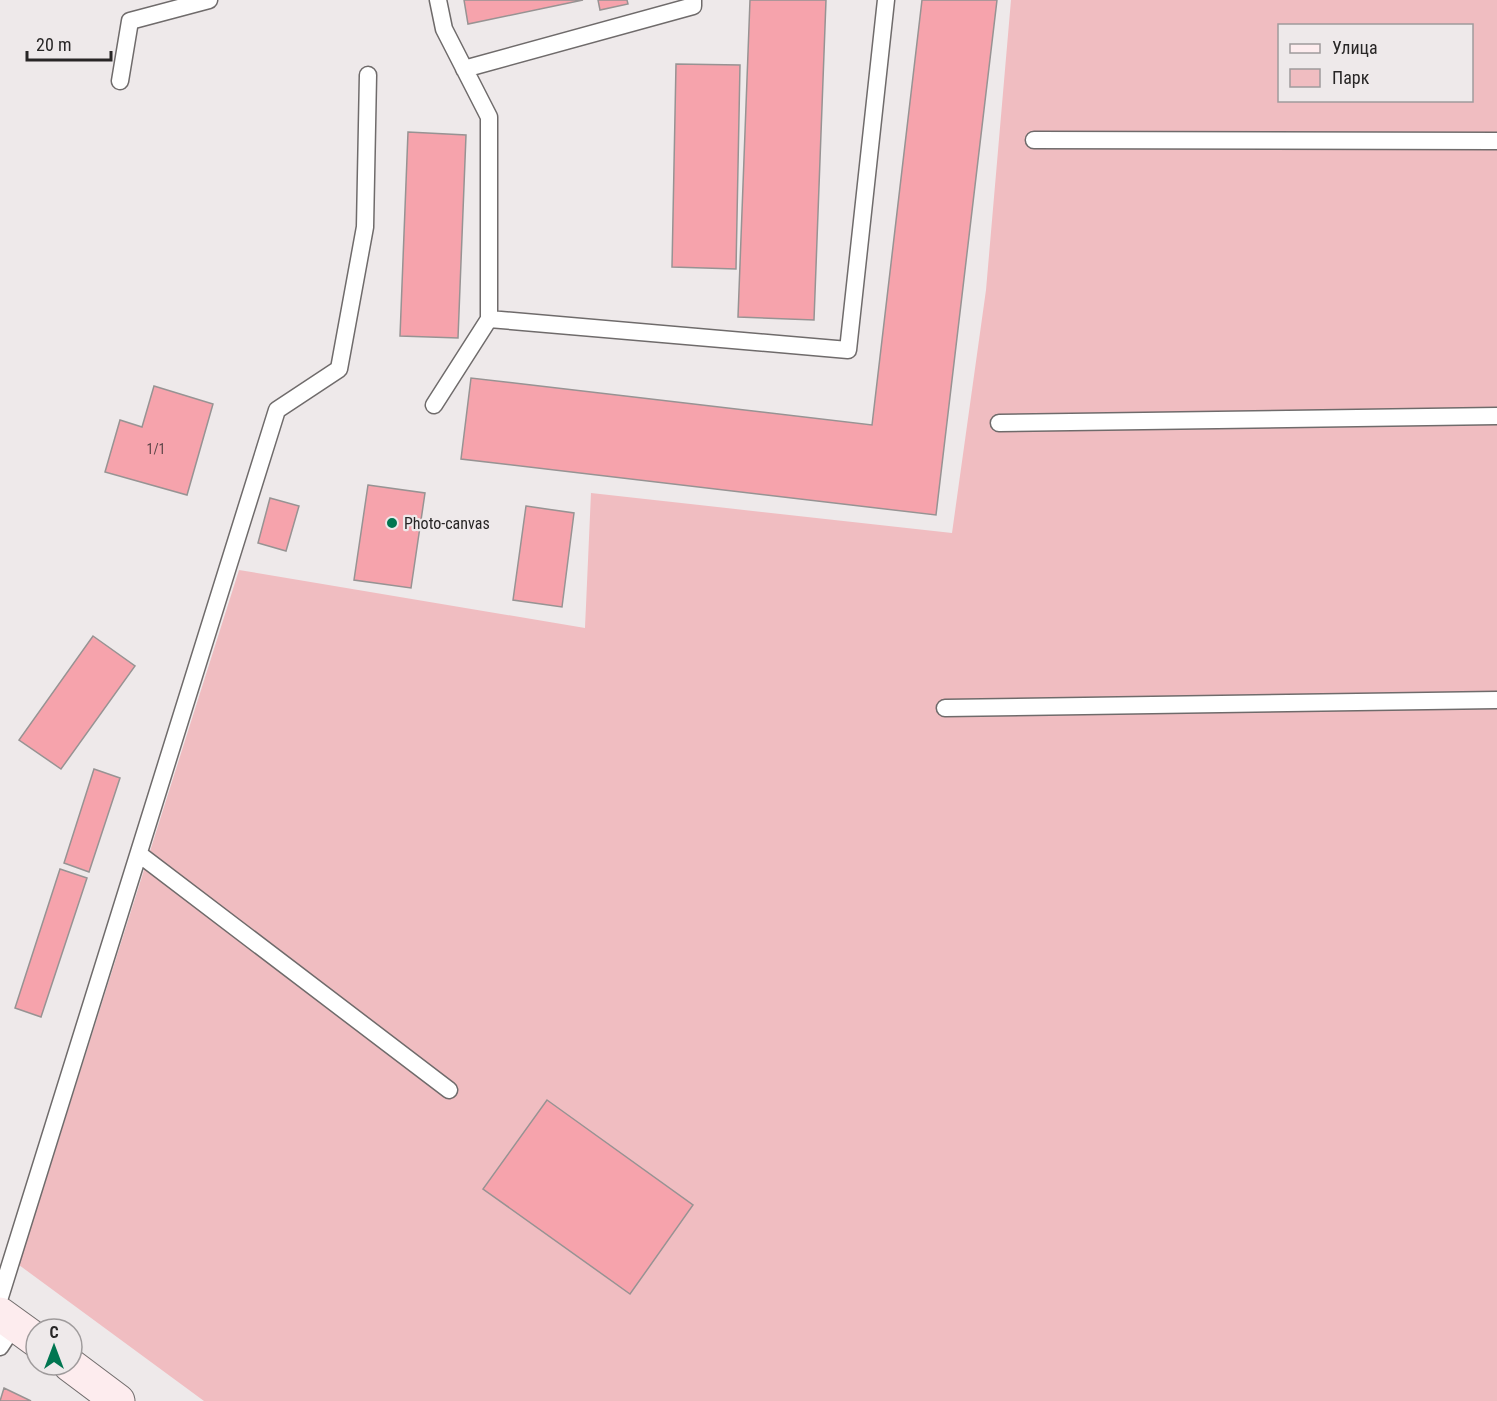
<svg xmlns="http://www.w3.org/2000/svg" width="1497" height="1401" font-family="'Roboto Condensed',sans-serif">
<rect width="100%" height="100%" fill="#eee9ea"/>
<path fill="#f0bdc1" fill-rule="evenodd" d="M 1011,0 L 1497,0 L 1497,1401 L 204,1401 L 19,1265 L 239,570 L 585,628 L 591,493 L 952,533 L 986,290 ZM 1280,26 L 1472,26 L 1472,100 L 1280,100 Z"/>
<path fill="#f6a3ac" stroke="#979393" stroke-width="1.5" d="M 464,0 L 583,0 L 468,24 Z
M 598,0 L 627,0 L 628,4 L 600,10 Z
M 750,0 L 826,0 L 814,320 L 738,317 Z
M 922,0 L 997,0 L 936,515 L 461,459 L 471,378 L 872,425 Z
M 676,64 L 740,65 L 736,269 L 672,267 Z
M 408,132 L 466,135 L 458,338 L 400,336 Z
M 154,386 L 213,404 L 187,495 L 105,472 L 120,420 L 142,427 Z
M 368,485 L 425,493 L 411,588 L 354,580 Z
M 270,498 L 299,506 L 286,551 L 258,543 Z
M 526,506 L 574,513 L 562,607 L 513,600 Z
M 93,636 L 135,666 L 61,769 L 19,740 Z
M 94,769 L 120,778 L 89,872 L 64,863 Z
M 60,869 L 87,878 L 41,1017 L 15,1008 Z
M 547,1100 L 693,1205 L 630,1294 L 483,1189 Z
M 4,1388 L 31,1401 L 0,1401 Z"/>
<g fill="none" stroke-linecap="round" stroke-linejoin="round">
<defs>
<path id="lane" d="M 464,69 L 693,6 L 693,0
M 120,81 L 130,21 L 209,0
M 1034,140 L 1497,141
M 489,319 L 848,350 L 886,0
M 434,405 L 489,319 L 489,117 L 444,29 L 438,0
M 999,423 L 1497,416
M 945,708 L 1497,700
M 139,854 L 449,1090
M 0,1297 L 277,410 L 339,369 L 365,227 L 368,75
M 0,1347 L 15,1324"/>
<path id="secondary" d="M 0,1314 L 36,1340
M 70,1365 L 118,1401"/>
</defs>
<use href="#lane" stroke="#6f6b6b" stroke-width="19"/>
<use href="#secondary" stroke="#6f6b6b" stroke-width="35"/>
<use href="#lane" stroke="#fff" stroke-width="16"/>
<use href="#secondary" stroke="#fdecee" stroke-width="33"/>
</g>
<circle fill="#017651" stroke="#eee9ea" stroke-width="2" cx="392" cy="523" r="6"/>
<g text-anchor="middle" dominant-baseline="central" stroke-width="4.5" stroke-linejoin="round" paint-order="stroke">
<g font-size="14" fill="#5c4548">
<text x="156" y="449">1/1</text>
</g>
<g font-size="16" fill="#282626" stroke="#eee9ea" text-anchor="start">
<text x="404" y="523">Photo-canvas</text>
</g>
</g>
<rect x="1278" y="24" width="195" height="78" fill="#eee9ea" stroke="#9f9b9c" stroke-width="1.5"/>
<rect x="1290" y="44" width="30" height="9" fill="#fdecee" stroke="#9f9b9c" stroke-width="1.5"/>
<text x="1332" y="54" font-size="18" fill="#282626">Улица</text>
<rect x="1290" y="69" width="30" height="18" fill="#f0bdc1" stroke="#9f9b9c" stroke-width="1.5"/>
<text x="1332" y="84" font-size="18" fill="#282626">Парк</text>
<g transform="translate(54 1347)"><circle r="28" fill="#eee9ea" stroke="#9f9b9c" stroke-width="1.5"/>
<path d="M0-4.5L10 22L0 15L-10 22Z" fill="#017651"/>
<text y="-9" font-size="16" font-weight="bold" text-anchor="middle" fill="#282626">С</text>
</g>
<path d="M27 51v9h84v-9" fill="none" stroke="#282626" stroke-width="3"/>
<text x="36" y="51" font-size="18" fill="#282626" stroke="#eee9ea" stroke-width="4.5" paint-order="stroke">20 m</text>
</svg>
